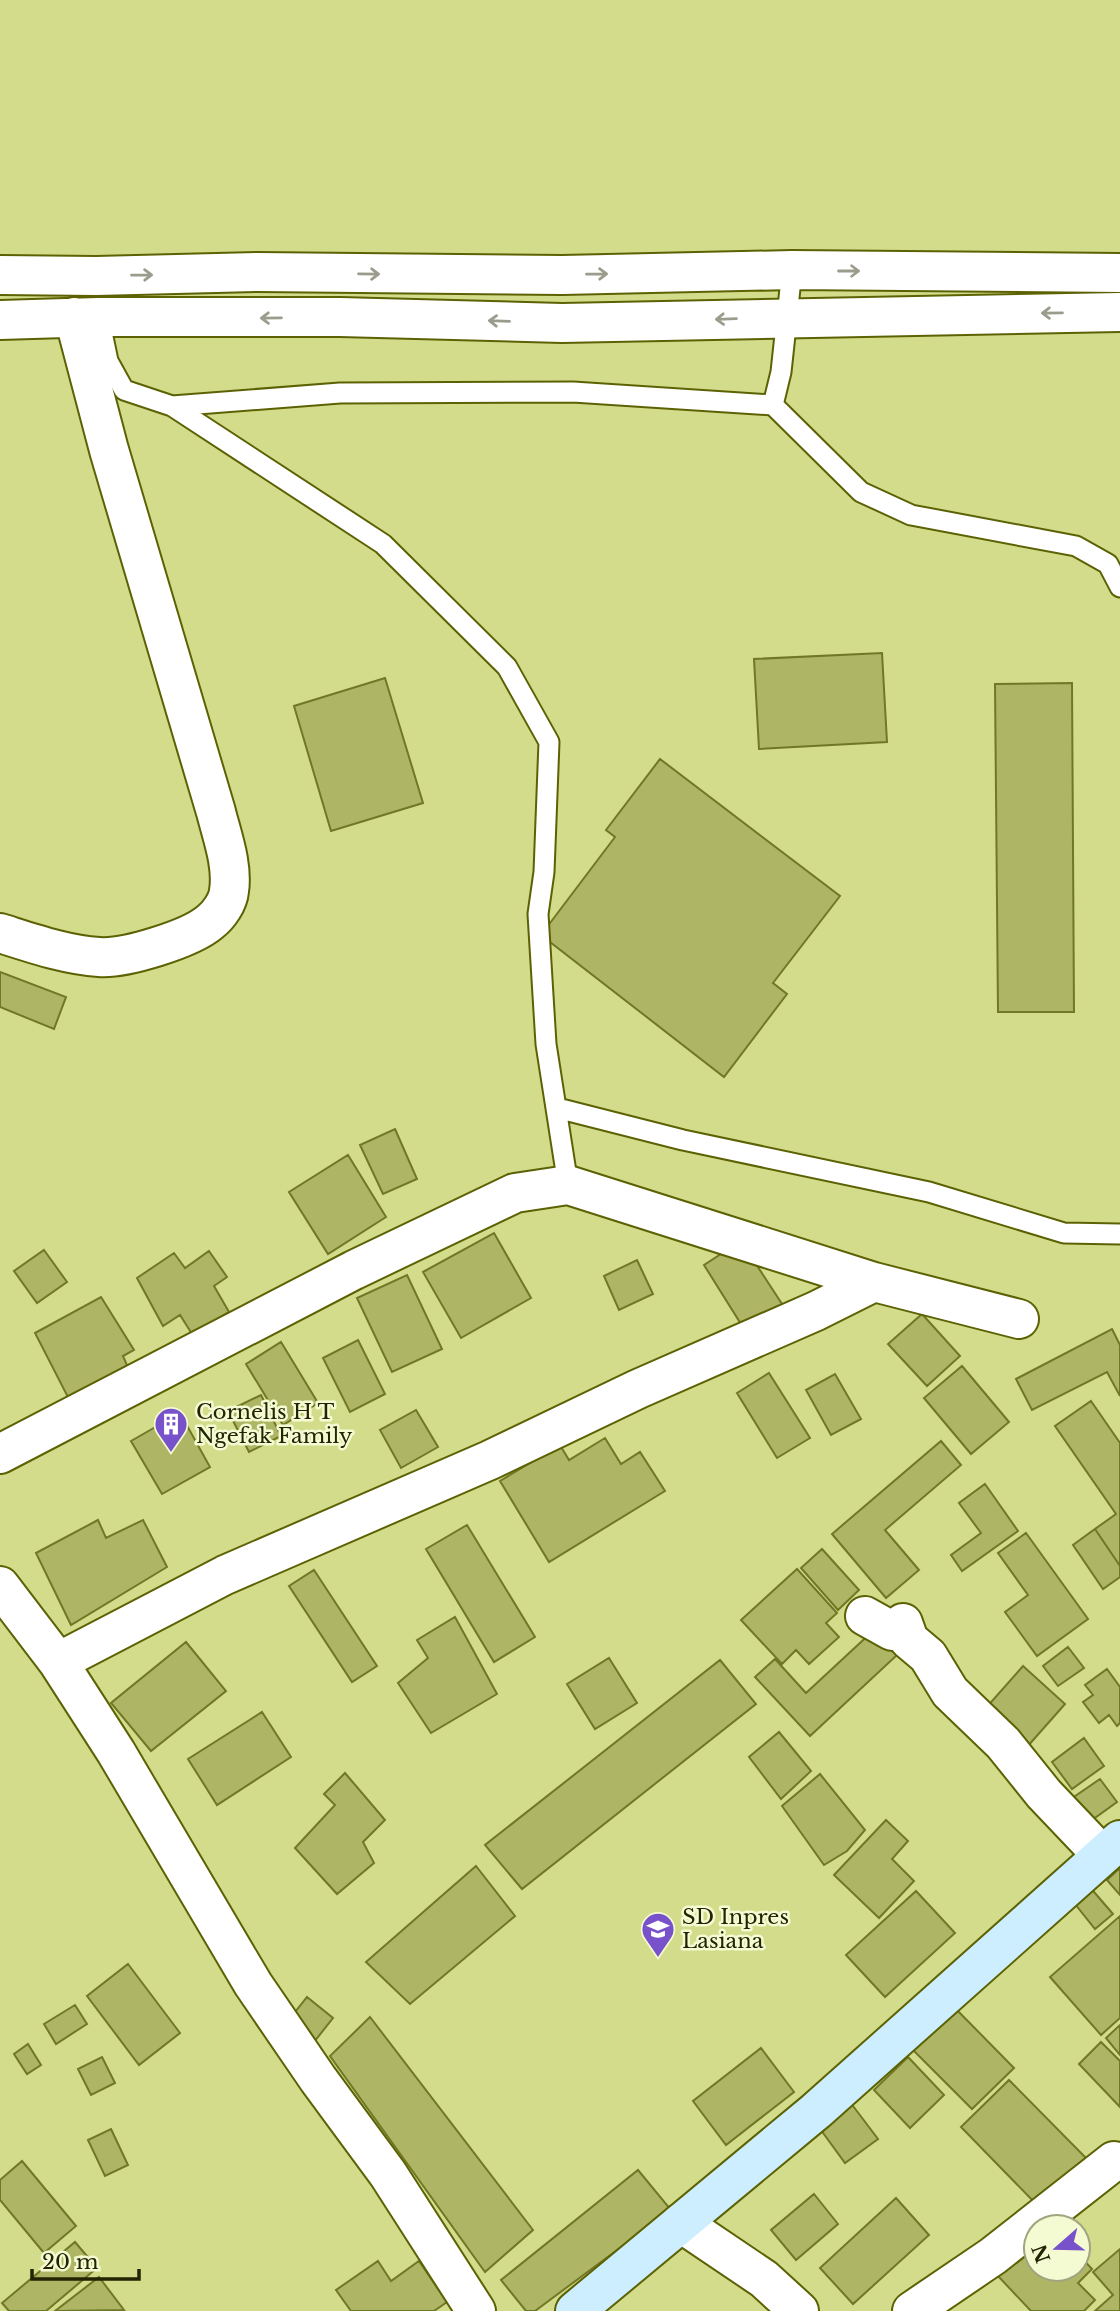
<svg xmlns="http://www.w3.org/2000/svg" width="1120" height="2311" font-family="'Libre Baskerville',serif">
<rect width="100%" height="100%" fill="#d3dc8a"/>
<path fill="#aeb665" stroke="#717825" stroke-width="2" d="M 882,653 L 887,742 L 759,749 L 754,659 Z
M 385,678 L 423,803 L 331,831 L 294,706 Z
M 1072,683 L 1074,1012 L 998,1012 L 995,684 Z
M 660,759 L 840,896 L 773,983 L 787,994 L 724,1077 L 541,935 L 615,837 L 606,830 Z
M 0,972 L 66,997 L 54,1029 L 0,1007 Z
M 395,1129 L 417,1179 L 383,1194 L 360,1145 Z
M 348,1155 L 386,1217 L 328,1254 L 289,1192 Z
M 494,1233 L 531,1298 L 461,1338 L 423,1272 Z
M 741,1241 L 784,1307 L 746,1332 L 704,1265 Z
M 44,1250 L 67,1282 L 37,1303 L 14,1271 Z
M 209,1251 L 227,1277 L 214,1286 L 229,1312 L 192,1334 L 180,1315 L 163,1326 L 137,1278 L 174,1253 L 185,1268 Z
M 637,1260 L 653,1294 L 619,1310 L 604,1276 Z
M 407,1275 L 442,1349 L 392,1372 L 357,1298 Z
M 101,1297 L 134,1350 L 123,1356 L 132,1377 L 73,1407 L 35,1333 Z
M 922,1314 L 960,1356 L 927,1386 L 888,1344 Z
M 1112,1329 L 1120,1345 L 1120,1396 L 1107,1372 L 1032,1410 L 1016,1379 Z
M 358,1340 L 385,1394 L 350,1412 L 323,1358 Z
M 281,1342 L 318,1403 L 283,1425 L 246,1364 Z
M 962,1366 L 1009,1422 L 971,1454 L 924,1398 Z
M 769,1373 L 810,1438 L 777,1458 L 737,1393 Z
M 835,1374 L 861,1419 L 831,1435 L 806,1390 Z
M 261,1395 L 281,1436 L 249,1452 L 228,1411 Z
M 1091,1401 L 1120,1443 L 1120,1566 L 1095,1529 L 1116,1514 L 1055,1426 Z
M 416,1410 L 438,1447 L 401,1468 L 380,1430 Z
M 180,1413 L 210,1467 L 162,1494 L 131,1441 Z
M 605,1438 L 621,1464 L 640,1452 L 665,1491 L 549,1562 L 500,1481 L 560,1445 L 569,1460 Z
M 941,1441 L 961,1465 L 885,1530 L 919,1570 L 886,1598 L 832,1534 Z
M 985,1484 L 1018,1531 L 962,1571 L 951,1555 L 981,1533 L 959,1503 Z
M 98,1520 L 106,1538 L 143,1520 L 167,1567 L 71,1625 L 36,1553 Z
M 467,1525 L 535,1637 L 494,1662 L 426,1549 Z
M 1095,1529 L 1120,1566 L 1120,1577 L 1103,1589 L 1073,1545 Z
M 1026,1533 L 1088,1619 L 1037,1656 L 1005,1612 L 1028,1595 L 998,1553 Z
M 822,1549 L 859,1590 L 838,1610 L 801,1568 Z
M 797,1569 L 837,1613 L 826,1623 L 839,1637 L 809,1664 L 796,1650 L 782,1664 L 741,1620 Z
M 314,1570 L 377,1666 L 352,1682 L 289,1586 Z
M 455,1617 L 497,1694 L 431,1733 L 398,1683 L 428,1658 L 417,1640 Z
M 874,1630 L 897,1655 L 810,1736 L 755,1677 L 775,1659 L 806,1693 Z
M 186,1642 L 226,1691 L 151,1751 L 111,1703 Z
M 1068,1647 L 1084,1668 L 1058,1686 L 1043,1666 Z
M 609,1658 L 637,1703 L 595,1729 L 567,1684 Z
M 720,1660 L 756,1704 L 522,1889 L 485,1845 Z
M 1023,1666 L 1065,1704 L 1027,1747 L 985,1709 Z
M 1107,1669 L 1120,1687 L 1120,1723 L 1117,1726 L 1109,1715 L 1099,1723 L 1083,1702 L 1093,1695 L 1085,1685 Z
M 262,1712 L 291,1757 L 217,1805 L 188,1759 Z
M 779,1732 L 811,1771 L 781,1799 L 749,1757 Z
M 1084,1738 L 1104,1766 L 1072,1789 L 1052,1762 Z
M 345,1773 L 385,1820 L 363,1842 L 374,1863 L 337,1894 L 295,1848 L 335,1805 L 324,1794 Z
M 820,1774 L 865,1830 L 847,1851 L 824,1865 L 782,1806 Z
M 1100,1779 L 1117,1802 L 1085,1825 L 1068,1801 Z
M 886,1820 L 908,1841 L 892,1859 L 914,1881 L 879,1918 L 834,1875 Z
M 476,1866 L 515,1916 L 410,2004 L 366,1962 Z
M 1120,1868 L 1120,1895 L 1107,1880 Z
M 1088,1885 L 1113,1914 L 1095,1929 L 1071,1899 Z
M 916,1891 L 955,1933 L 885,1997 L 846,1955 Z
M 1120,1916 L 1120,2018 L 1101,2035 L 1050,1977 Z
M 128,1964 L 180,2033 L 139,2065 L 87,1996 Z
M 307,1997 L 333,2018 L 314,2042 L 288,2021 Z
M 75,2005 L 87,2024 L 56,2044 L 44,2024 Z
M 952,2005 L 1014,2068 L 972,2109 L 910,2047 Z
M 370,2017 L 533,2230 L 485,2272 L 330,2056 Z
M 1120,2025 L 1120,2055 L 1106,2038 Z
M 1101,2042 L 1120,2061 L 1120,2107 L 1079,2064 Z
M 28,2044 L 41,2065 L 27,2074 L 14,2054 Z
M 761,2048 L 794,2092 L 726,2145 L 693,2101 Z
M 102,2057 L 115,2083 L 91,2095 L 78,2069 Z
M 908,2057 L 944,2095 L 910,2128 L 874,2090 Z
M 1009,2080 L 1087,2159 L 1039,2207 L 961,2127 Z
M 850,2102 L 878,2139 L 845,2163 L 818,2126 Z
M 111,2129 L 128,2165 L 105,2176 L 88,2140 Z
M 22,2161 L 76,2226 L 44,2253 L 0,2200 L 0,2180 Z
M 638,2170 L 671,2210 L 535,2311 L 526,2311 L 501,2280 Z
M 814,2194 L 838,2224 L 796,2260 L 771,2230 Z
M 896,2198 L 929,2235 L 853,2304 L 820,2268 Z
M 1036,2241 L 1036,2269 L 1078,2269 L 1078,2254 L 1092,2269 L 1078,2283 L 1095,2300 L 1084,2311 L 1031,2311 L 998,2276 Z
M 75,2242 L 97,2268 L 46,2311 L 9,2311 L 2,2303 Z
M 1120,2249 L 1120,2311 L 1095,2311 L 1113,2295 L 1093,2272 Z
M 378,2261 L 391,2281 L 419,2261 L 447,2302 L 434,2311 L 351,2311 L 336,2290 Z
M 99,2277 L 124,2310 L 55,2311 Z"/>
<g fill="none" stroke-linecap="round" stroke-linejoin="round">
<defs>
<path id="lane" d="M 98,313 L 108,361 L 124,390 L 172,406 L 383,544 L 507,667 L 549,742 L 544,872 L 538,914 L 546,1044 L 568,1185
M 773,405 L 861,492 L 911,515 L 1076,546 L 1108,564 L 1120,587
M 172,406 L 340,393 L 573,392 L 773,405 L 781,372 L 792,270
M 557,1108 L 683,1140 L 929,1192 L 1064,1233 L 1120,1234"/>
<path id="street" d="M 0,275 L 96,276 L 257,272 L 562,275 L 792,270 L 1120,273
M 0,320 L 98,317 L 340,317 L 562,323 L 1120,312
M 0,933 C 32,943 66,955 99,957 C 125,959 190,939 210,922 C 219,915 228,902 229,891 C 233,865 222,836 216,812 L 109,450 L 74,317
M 874,1282 L 1019,1319
M 0,1454 L 354,1270 L 515,1193 L 568,1185 L 874,1282 L 816,1311 L 638,1389 L 490,1460 L 225,1575 L 58,1662
M 0,1586 L 58,1662 L 116,1752 L 253,1984 L 318,2079 L 388,2174 L 476,2311
M 865,1616 L 892,1631 L 903,1623 L 909,1640 L 928,1656 L 950,1692 L 1003,1743 L 1044,1794 L 1102,1855
M 681,2223 L 764,2279 L 799,2311
M 912,2311 L 993,2256 L 1114,2161"/>
<path id="secondary" d="M 575,2311 L 816,2111 L 1120,1840"/>
</defs>
<use href="#lane" stroke="#5c6203" stroke-width="23"/>
<use href="#street" stroke="#5c6203" stroke-width="42"/>
<use href="#secondary" stroke="#5c6203" stroke-width="42"/>
<use href="#lane" stroke="#fff" stroke-width="19"/>
<use href="#street" stroke="#fff" stroke-width="38"/>
<use href="#secondary" stroke="#cdeefe" stroke-width="38"/>
</g>
<defs><path id="oneway-shaft" d="M-6 0H5M1.5-3L5.5 0L1.5 3" fill="none" stroke-width="1.6" stroke-linecap="round" stroke-linejoin="round" transform="scale(1.75)"/></defs>
<g stroke="#9c9c8d">
<use href="#oneway-shaft" transform="translate(849 271)"/>
<use href="#oneway-shaft" transform="translate(369 274) rotate(1)"/>
<use href="#oneway-shaft" transform="translate(597 274) rotate(-1)"/>
<use href="#oneway-shaft" transform="translate(142 275) rotate(-1)"/>
<use href="#oneway-shaft" transform="translate(1052 313) rotate(179)"/>
<use href="#oneway-shaft" transform="translate(271 318) rotate(179)"/>
<use href="#oneway-shaft" transform="translate(726 319) rotate(178)"/>
<use href="#oneway-shaft" transform="translate(499 321) rotate(-178)"/>
</g>
<defs>
<symbol id="building-pin" viewBox="-11 -11 22 30"><path d="M0 17L-7.5 6A9.5 9.5 0 1 1 7.5 6Z" fill="#7852cb" stroke="#f4fad2"/><path d="M-4-6H4V6H1V3H-1V6H-4ZM-2.5-4.3h1.7v1.8h-1.7ZM.8-4.3h1.7v1.8H.8ZM-2.5-1h1.7V.8h-1.7ZM.8-1h1.7V.8H.8Z" fill="#fff"/></symbol>
<symbol id="school-pin" viewBox="-11 -11 22 30"><path d="M0 17L-7.5 6A9.5 9.5 0 1 1 7.5 6Z" fill="#7852cb" stroke="#f4fad2"/><path d="M0-5L7-2L0 1L-7-2ZM-4 1L0 2.5L4 1V4Q0 6-4 4Z" fill="#fff"/></symbol>
</defs>
<g fill-rule="evenodd">
<use href="#building-pin" x="152" y="1405" width="38" height="52"/>
<use href="#school-pin" x="639" y="1910" width="38" height="52"/>
</g>
<g text-anchor="middle" dominant-baseline="central" stroke-width="5" stroke-linejoin="round" paint-order="stroke">
<g font-size="21" fill="#222402" stroke="#f4fad2" text-anchor="start">
<text x="196" y="1412">Cornelis H T<tspan x="196" dy="24">Ngefak Family</tspan></text>
<text x="682" y="1917">SD Inpres<tspan x="682" dy="24">Lasiana</tspan></text>
</g>
</g>
<g transform="translate(1057 2248) rotate(250)"><circle r="33" fill="#f4fad2" stroke="#a0a47f" stroke-width="2"/>
<path d="M0-5L12 26L0 18L-12 26Z" fill="#7852cb"/>
<text y="-10" font-size="19" font-weight="bold" text-anchor="middle" fill="#222402">N</text>
</g>
<path d="M32 2269v10h107v-10" fill="none" stroke="#222402" stroke-width="3.5"/>
<text x="42" y="2269" font-size="21" fill="#222402" stroke="#f4fad2" stroke-width="5" paint-order="stroke">20 m</text>
</svg>
